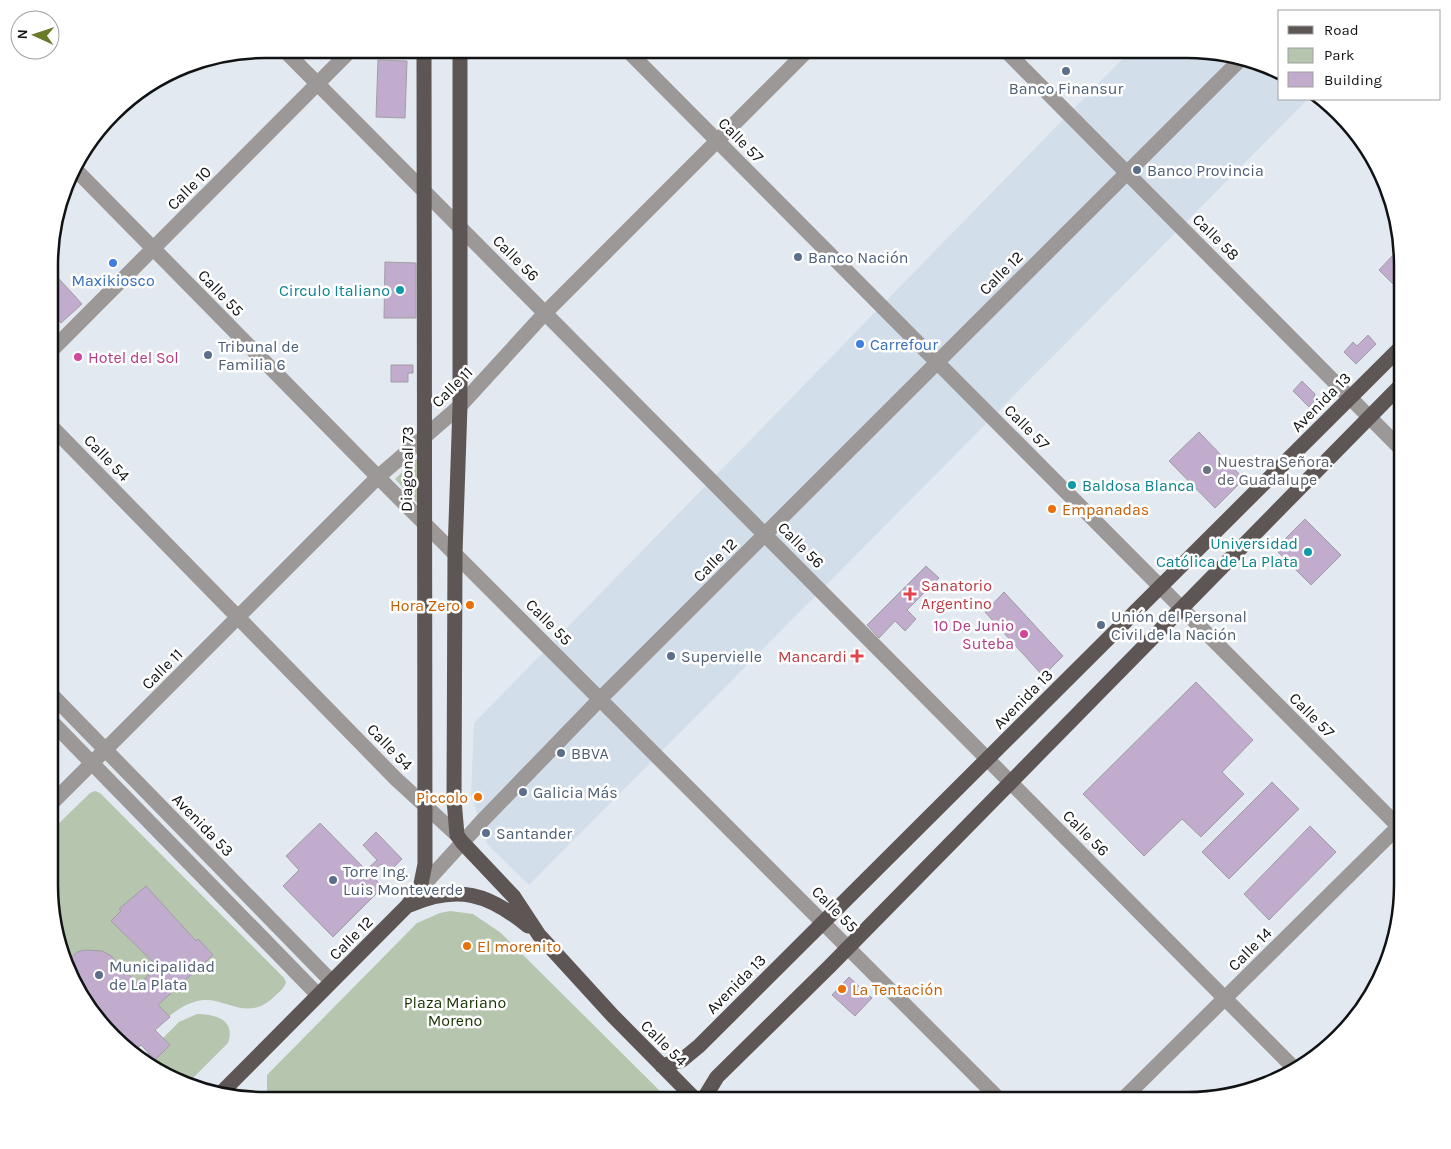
<svg xmlns="http://www.w3.org/2000/svg" width="1451" height="1149" font-family="Karla,sans-serif">
<rect width="100%" height="100%" fill="#e3e9f0"/>
<path fill="#d3deeb" d="M 1132,49 L 1201,49 L 1269,65 L 1280,72 L 1280,99 L 1308,99 L 529,885 L 487,844 L 471,794 L 474,723 Z"/>
<path fill="#b6c5ad" d="M 421,455 L 419,505 L 395,479 Z
M 95,791 L 100,793 L 284,978 L 286,982 C 284,989 279,992 274,997 C 244,1025 223,992 194,1002 C 169,1010 151,1035 133,1053 L 122,1047 L 71,980 L 49,899 L 49,833 L 90,793 Z
M 450,911 L 473,914 L 501,933 L 669,1100 L 267,1100 L 267,1075 L 417,923 L 440,913 Z
M 197,1014 C 216,1014 236,1020 228,1043 L 186,1085 L 142,1059 L 179,1022 Z"/>
<path fill="#c1acce" stroke="#a19da4" d="M 378,60 L 407,61 L 405,118 L 376,117 Z
M 1395,253 L 1401,259 L 1402,264 L 1402,293 L 1379,270 Z
M 385,262 L 416,263 L 416,318 L 384,318 Z
M 51,270 L 82,304 L 61,323 L 50,311 Z
M 1368,335 L 1376,344 L 1356,364 L 1344,352 L 1353,342 L 1357,346 Z
M 391,365 L 413,365 L 413,373 L 408,373 L 408,382 L 391,382 Z
M 1302,381 L 1315,394 L 1314,401 L 1309,407 L 1293,391 Z
M 1199,432 L 1244,479 L 1215,508 L 1169,461 Z
M 1305,519 L 1341,555 L 1311,585 L 1275,549 Z
M 926,566 L 939,578 L 907,610 L 916,619 L 905,631 L 895,621 L 879,638 L 867,625 Z
M 1004,592 L 1063,656 L 1043,676 L 985,612 Z
M 1196,682 L 1253,740 L 1222,772 L 1244,794 L 1201,837 L 1182,819 L 1144,856 L 1083,794 Z
M 1272,782 L 1299,809 L 1229,879 L 1202,852 Z
M 320,823 L 366,870 L 377,860 L 363,845 L 376,832 L 402,859 L 389,872 L 381,864 L 370,874 L 383,887 L 333,937 L 283,886 L 299,870 L 286,856 Z
M 1310,826 L 1336,852 L 1269,920 L 1244,894 Z
M 146,886 L 196,941 L 198,939 L 213,955 L 158,1005 L 170,1017 L 155,1030 L 170,1045 L 155,1060 L 141,1045 L 133,1053 L 122,1047 L 71,980 L 66,963 L 77,952 L 85,950 L 102,951 L 110,955 L 139,985 L 157,966 L 111,921 L 121,911 L 119,909 Z
M 849,977 L 872,998 L 855,1016 L 832,995 Z"/>
<g fill="none" stroke-linecap="round" stroke-linejoin="round">
<path stroke="#9c9897" stroke-width="15" d="M 283,49 L 1293,1067
M 626,49 L 1402,830
M 1004,49 L 1402,450
M 74,168 L 378,477 L 1000,1100
M 50,352 L 352,49
M 50,425 L 396,779 L 457,835
M 50,693 L 331,981
M 50,720 L 318,995
M 49,806 L 378,477 L 460,406 L 545,313 L 809,49
M 420,889 L 482,821 L 601,698 L 1241,59
M 1122,1100 L 1402,823"/>
<path stroke="#5d5654" stroke-width="15" d="M 460,49 L 460,406 L 455,553 L 454,800 L 457,835 L 462,842 L 514,897 L 539,935 L 613,1016 L 696,1100
M 410,905 C 458,884 489,894 528,926
M 662,1066 L 682,1060 L 699,1046 L 1402,346
M 221,1093 L 407,906 L 420,889 L 425,864 L 424,49
M 703,1100 L 717,1077 L 829,967 L 1402,384"/>
</g>
<g fill="#5c6f8a" stroke="#fff" stroke-width="2">
<circle cx="1066" cy="71" r="5"/>
<circle cx="1137" cy="170" r="5"/>
<circle cx="798" cy="257" r="5"/>
<circle cx="208" cy="355" r="5"/>
<circle cx="1101" cy="625" r="5"/>
<circle cx="671" cy="656" r="5"/>
<circle cx="561" cy="753" r="5"/>
<circle cx="523" cy="792" r="5"/>
<circle cx="486" cy="833" r="5"/>
<circle cx="333" cy="880" r="5"/>
<circle cx="99" cy="975" r="5"/>
</g>
<g fill="#3f7fe0" stroke="#fff" stroke-width="2">
<circle cx="113" cy="263" r="5"/>
<circle cx="860" cy="344" r="5"/>
</g>
<g fill="#0f9aa8" stroke="#fff" stroke-width="2">
<circle cx="400" cy="290" r="5"/>
<circle cx="1072" cy="485" r="5"/>
<circle cx="1308" cy="552" r="5"/>
</g>
<g fill="#d1479c" stroke="#fff" stroke-width="2">
<circle cx="78" cy="357" r="5"/>
<circle cx="1024" cy="634" r="5"/>
</g>
<circle fill="#6b7280" stroke="#fff" stroke-width="2" cx="1207" cy="470" r="5"/>
<g fill="#e8710a" stroke="#fff" stroke-width="2">
<circle cx="1052" cy="509" r="5"/>
<circle cx="470" cy="605" r="5"/>
<circle cx="478" cy="797" r="5"/>
<circle cx="467" cy="946" r="5"/>
<circle cx="842" cy="989" r="5"/>
</g>
<g fill="#e0444e" stroke="#fff" stroke-width="2">
<path d="M907.5 586.5h5v5h5v5h-5v5h-5v-5h-5v-5h5z"/>
<path d="M854.5 648.5h5v5h5v5h-5v5h-5v-5h-5v-5h5z"/>
</g>
<g text-anchor="middle" dominant-baseline="central" stroke-width="5" stroke-linejoin="round" paint-order="stroke">
<g font-size="16" fill="#4e5e75" stroke="#fff" text-anchor="start">
<text x="1066" y="88" text-anchor="middle">Banco Finansur</text>
<text x="1147" y="170">Banco Provincia</text>
<text x="808" y="257">Banco Nación</text>
<text x="218" y="346">Tribunal de<tspan x="218" dy="18">Familia 6</tspan></text>
<text x="1111" y="616">Unión del Personal<tspan x="1111" dy="18">Civil de la Nación</tspan></text>
<text x="681" y="656">Supervielle</text>
<text x="571" y="753">BBVA</text>
<text x="533" y="792">Galicia Más</text>
<text x="496" y="833">Santander</text>
<text x="343" y="871">Torre Ing.<tspan x="343" dy="18">Luis Monteverde</tspan></text>
<text x="109" y="966">Municipalidad<tspan x="109" dy="18">de La Plata</tspan></text>
</g>
<g font-size="16" fill="#101214" stroke="#fff">
<text transform="translate(741 140) rotate(45)">Calle 57</text>
<text transform="translate(189 188) rotate(-45)">Calle 10</text>
<text transform="translate(1216 237) rotate(45)">Calle 58</text>
<text transform="translate(516 258) rotate(45)">Calle 56</text>
<text transform="translate(1001 273) rotate(-45)">Calle 12</text>
<text transform="translate(221 293) rotate(46)">Calle 55</text>
<text transform="translate(452 387) rotate(-45)">Calle 11</text>
<text transform="translate(1321 402) rotate(-45)">Avenida 13</text>
<text transform="translate(1027 427) rotate(45)">Calle 57</text>
<text transform="translate(107 458) rotate(46)">Calle 54</text>
<text transform="translate(407 469) rotate(-89)">Diagonal 73</text>
<text transform="translate(801 545) rotate(45)">Calle 56</text>
<text transform="translate(715 560) rotate(-45)">Calle 12</text>
<text transform="translate(549 622) rotate(45)">Calle 55</text>
<text transform="translate(162 669) rotate(-45)">Calle 11</text>
<text transform="translate(1023 699) rotate(-45)">Avenida 13</text>
<text transform="translate(1312 715) rotate(45)">Calle 57</text>
<text transform="translate(390 747) rotate(46)">Calle 54</text>
<text transform="translate(203 825) rotate(46)">Avenida 53</text>
<text transform="translate(1086 833) rotate(45)">Calle 56</text>
<text transform="translate(835 909) rotate(45)">Calle 55</text>
<text transform="translate(351 938) rotate(-45)">Calle 12</text>
<text transform="translate(1250 949) rotate(-45)">Calle 14</text>
<text transform="translate(736 984) rotate(-45)">Avenida 13</text>
<text transform="translate(664 1043) rotate(45)">Calle 54</text>
</g>
<g font-size="16" fill="#366cbe" stroke="#fff">
<text x="113" y="280">Maxikiosco</text>
<text x="870" y="344" text-anchor="start">Carrefour</text>
</g>
<g font-size="16" fill="#0d838f" stroke="#fff" text-anchor="end">
<text x="390" y="290">Circulo Italiano</text>
<text x="1082" y="485" text-anchor="start">Baldosa Blanca</text>
<text x="1298" y="543">Universidad<tspan x="1298" dy="18">Católica de La Plata</tspan></text>
</g>
<g font-size="16" fill="#b23c85" stroke="#fff" text-anchor="start">
<text x="88" y="357">Hotel del Sol</text>
<text x="1014" y="625" text-anchor="end">10 De Junio<tspan x="1014" dy="18">Suteba</tspan></text>
</g>
<g font-size="16" fill="#5b616d" stroke="#fff" text-anchor="start">
<text x="1217" y="461">Nuestra Señora.<tspan x="1217" dy="18">de Guadalupe</tspan></text>
</g>
<g font-size="16" fill="#c56008" stroke="#fff" text-anchor="start">
<text x="1062" y="509">Empanadas</text>
<text x="460" y="605" text-anchor="end">Hora Zero</text>
<text x="468" y="797" text-anchor="end">Piccolo</text>
<text x="477" y="946">El morenito</text>
<text x="852" y="989">La Tentación</text>
</g>
<g font-size="16" fill="#be3a42" stroke="#fff" text-anchor="start">
<text x="921" y="585">Sanatorio<tspan x="921" dy="18">Argentino</tspan></text>
<text x="847" y="656" text-anchor="end">Mancardi</text>
</g>
<g font-size="16" fill="#183301" stroke="#fff">
<text x="455" y="1002">Plaza Mariano<tspan x="455" dy="18">Moreno</tspan></text>
</g>
</g>
<path d="M0 0H1451V1149H0ZM265 58H1187A207 207 0 0 1 1394 265V885A207 207 0 0 1 1187 1092H265A207 207 0 0 1 58 885V265A207 207 0 0 1 265 58Z" fill="#fff" fill-rule="evenodd"/>
<path fill="none" stroke="#101214" stroke-width="2.5" d="M265 58H1187A207 207 0 0 1 1394 265V885A207 207 0 0 1 1187 1092H265A207 207 0 0 1 58 885V265A207 207 0 0 1 265 58Z"/>
<rect x="1278" y="10" width="162" height="90" fill="#ffffff" stroke="#9fa0a1"/>
<rect x="1288" y="26" width="25" height="8" fill="#5d5654" stroke="#9fa0a1"/>
<text x="1324" y="35" font-size="15" fill="#101214">Road</text>
<rect x="1288" y="48" width="25" height="15" fill="#b6c5ad" stroke="#9fa0a1"/>
<text x="1324" y="60" font-size="15" fill="#101214">Park</text>
<rect x="1288" y="72" width="25" height="15" fill="#c1acce" stroke="#9fa0a1"/>
<text x="1324" y="85" font-size="15" fill="#101214">Building</text>
<g transform="translate(35 35) rotate(273)"><circle r="24" fill="#ffffff" stroke="#9fa0a1"/>
<path d="M0-4L9 19L0 12L-9 19Z" fill="#697a29"/>
<text y="-8" font-size="14" font-weight="bold" text-anchor="middle" fill="#101214">N</text>
</g>
</svg>
